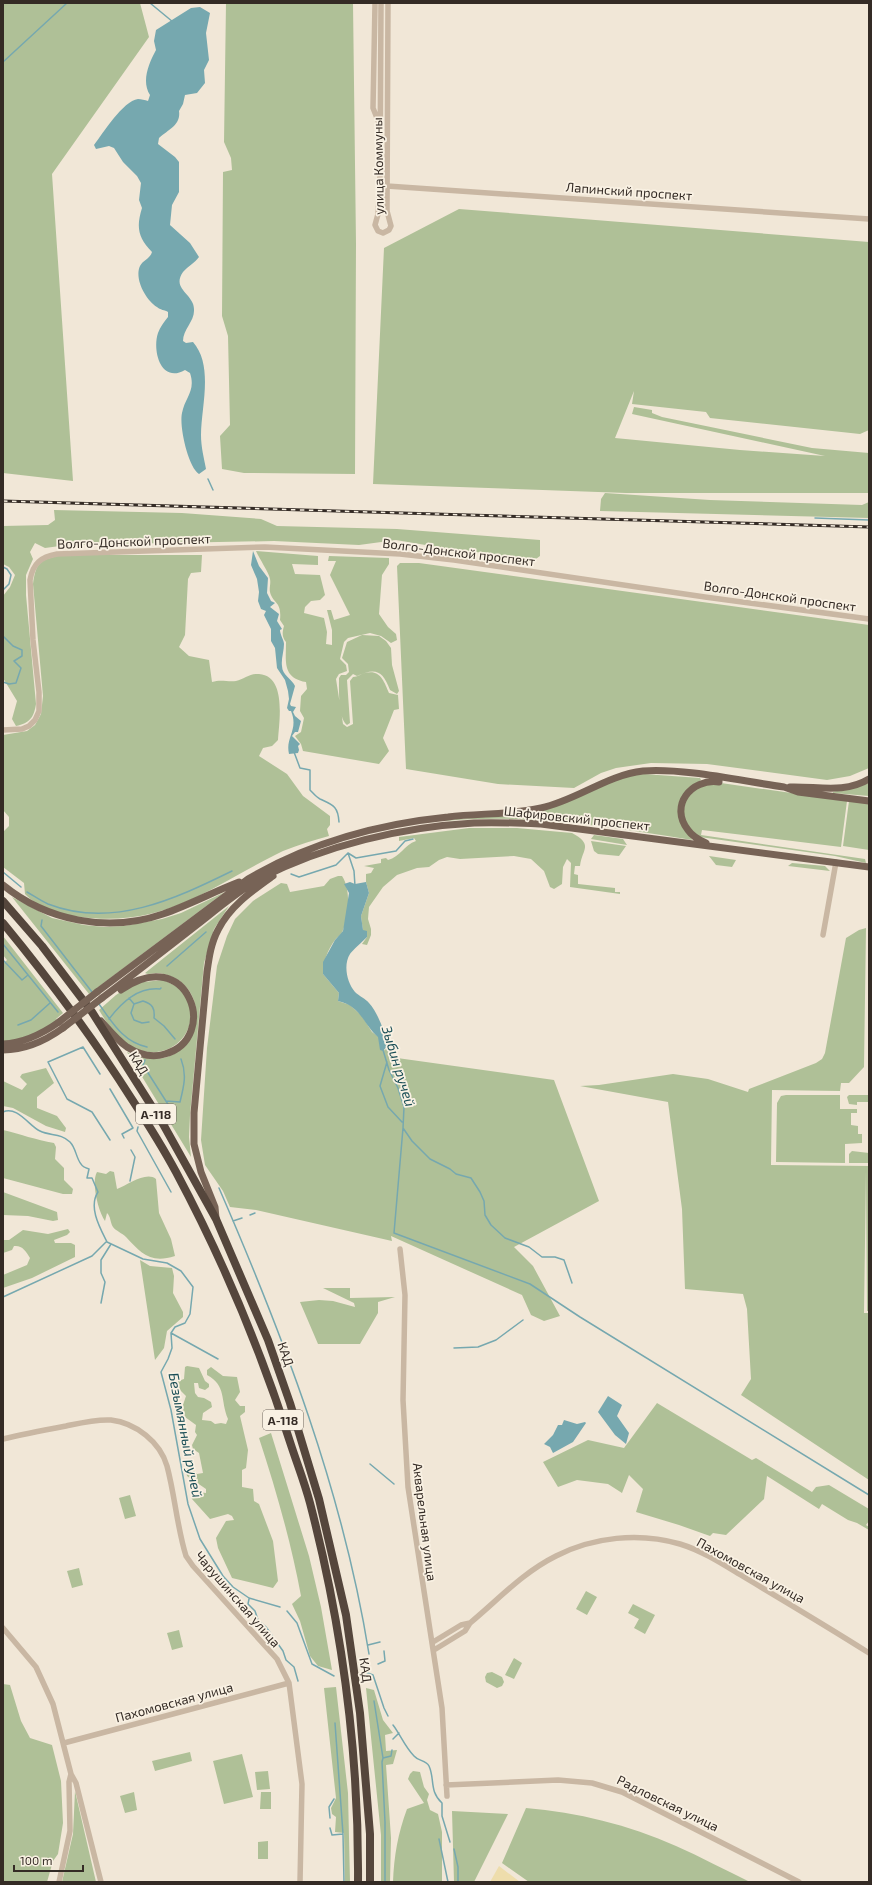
<svg xmlns="http://www.w3.org/2000/svg" width="872" height="1885" font-family="'Exo 2',sans-serif">
<rect width="100%" height="100%" fill="#f1e7d7"/>
<path fill="#afc097" d="M 3,3 L 140,3 L 149,37 L 52,174 L 73,481 L 3,473 Z
M 226,3 L 353,3 L 356,244 L 355,474 L 244,473 L 222,469 L 220,436 L 230,425 L 228,336 L 222,316 L 223,172 L 232,170 L 231,158 L 224,142 Z
M 459,209 L 869,242 L 869,430 L 860,434 L 710,418 L 706,412 L 632,404 L 634,391 L 615,438 L 740,450 L 825,456 L 632,414 L 634,407 L 652,410 L 652,413 L 662,417 L 812,448 L 869,453 L 869,493 L 626,493 L 373,484 L 384,248 Z
M 605,493 L 710,500 L 862,505 L 869,502 L 869,518 L 600,511 L 601,499 Z
M 54,510 L 182,513 L 261,519 L 277,526 L 397,529 L 540,540 L 540,556 L 533,561 L 501,557 L 496,554 L 455,550 L 396,540 L 359,545 L 274,541 L 67,545 L 45,548 L 35,543 L 30,552 L 33,559 L 26,575 L 26,595 L 36,704 C 34,717 30,723 16,726 L 12,719 L 17,701 L 3,678 L 3,596 L 10,587 L 15,575 L 9,567 L 3,564 L 3,526 L 48,525 L 55,520 Z
M 256,551 L 318,556 L 318,565 L 292,564 L 295,574 L 320,575 L 325,595 L 320,600 L 311,601 L 305,607 L 304,613 L 324,618 L 327,632 L 326,644 L 332,645 L 332,630 L 327,610 L 331,610 L 334,620 L 350,615 L 330,575 L 336,561 L 328,561 L 329,556 L 389,558 L 389,564 L 382,575 L 379,614 L 388,627 L 396,634 L 397,640 L 391,643 L 381,636 L 370,633 L 348,638 L 344,642 L 340,659 L 346,665 L 347,671 L 339,674 L 336,679 L 343,724 L 347,727 L 353,724 L 350,681 L 353,677 C 358,677 360,674 365,673 C 380,669 384,681 389,693 L 398,695 L 399,709 L 394,710 L 383,738 L 389,751 L 379,764 L 303,751 L 301,744 L 295,736 L 301,732 L 304,718 L 300,711 L 301,696 L 307,689 L 306,682 C 282,678 286,661 286,642 C 282,637 282,633 284,626 L 280,620 C 282,601 273,604 270,592 C 269,588 271,584 270,579 C 269,573 259,558 256,551 Z
M 62,555 L 202,555 L 201,572 L 191,573 L 188,579 L 185,635 L 179,647 L 189,656 L 209,660 L 212,682 C 221,679 227,682 236,681 C 244,679 250,673 259,674 C 287,676 279,722 278,740 L 272,746 L 263,748 L 259,756 L 287,774 L 303,796 L 330,816 L 330,825 L 327,829 L 329,836 C 314,840 298,845 283,851 C 211,886 167,928 80,917 C 62,915 38,908 25,894 L 24,883 L 3,867 L 3,832 L 9,826 L 9,817 L 3,810 L 3,735 L 27,731 L 35,725 L 41,714 L 43,696 L 33,584 C 36,562 40,560 62,555 Z
M 400,563 L 419,563 L 869,625 L 869,768 L 850,776 L 827,780 L 707,764 L 651,763 L 616,768 L 601,773 L 574,788 L 498,784 L 406,769 L 397,566 Z
M 362,635 L 379,636 L 386,641 L 391,648 L 392,665 L 399,691 L 397,694 L 390,690 C 383,671 376,667 357,676 L 353,674 L 347,680 L 350,723 L 347,725 C 338,718 339,690 339,678 L 341,675 L 346,675 L 349,672 L 348,664 L 342,658 L 347,642 Z
M 644,774 L 700,778 L 701,780 L 688,789 L 680,803 L 692,840 C 610,827 527,813 444,821 L 444,820 L 518,814 L 631,775 Z
M 721,783 L 847,801 L 841,847 L 702,830 L 701,835 L 865,859 L 866,863 L 835,856 L 700,837 L 690,830 L 683,815 L 686,798 L 699,786 Z
M 869,783 L 869,796 L 833,793 L 833,792 Z
M 849,801 L 869,803 L 869,850 L 843,846 Z
M 469,828 L 517,828 L 572,833 C 594,845 582,849 580,866 L 575,866 L 574,874 L 578,875 L 578,884 L 615,888 L 615,892 L 620,892 L 620,894 L 570,887 L 571,863 L 567,859 L 563,867 L 562,884 L 554,889 L 550,887 L 544,871 L 531,859 L 514,856 L 460,859 L 447,857 L 439,860 L 429,867 L 417,868 L 397,875 L 383,887 L 369,907 L 368,919 L 371,929 L 371,935 L 367,945 L 362,944 L 367,937 L 367,931 L 363,931 L 361,916 L 369,893 L 366,882 L 366,874 L 371,873 L 374,868 L 364,866 L 381,863 L 381,859 L 386,858 L 388,860 C 400,857 404,845 416,841 L 414,838 L 399,841 L 399,837 Z
M 594,835 L 623,839 L 627,845 L 591,839 Z
M 591,841 L 626,846 L 619,856 L 598,854 L 594,851 Z
M 709,856 L 736,860 L 732,867 L 716,865 Z
M 792,863 L 825,866 L 830,871 L 788,866 Z
M 338,876 L 342,876 C 351,889 349,916 343,930 C 342,934 338,936 335,940 C 328,949 323,962 323,974 L 339,993 L 338,1001 L 350,1005 L 362,1016 L 372,1032 L 379,1037 L 383,1051 L 388,1048 L 390,1057 L 554,1080 L 599,1201 L 514,1247 L 533,1266 L 560,1316 L 544,1321 L 531,1315 L 522,1295 L 391,1236 L 392,1241 L 256,1210 L 230,1207 L 223,1191 L 205,1165 L 201,1140 L 207,1048 L 217,966 L 227,936 L 235,919 L 253,901 L 281,883 L 287,884 L 290,892 L 324,886 L 330,879 Z
M 225,892 L 89,994 L 12,897 L 52,918 L 84,925 L 104,927 L 124,926 L 162,919 L 181,913 Z
M 229,906 L 214,929 L 204,963 L 190,1115 L 189,1137 L 191,1157 L 127,1052 C 135,1055 144,1059 153,1059 C 194,1060 212,1006 180,981 C 174,977 164,973 157,973 C 153,973 149,975 145,973 Z
M 866,928 L 864,1067 L 849,1083 L 841,1083 L 840,1091 L 772,1090 L 771,1165 L 869,1166 L 869,1311 L 867,1311 L 866,1171 L 864,1313 L 869,1313 L 869,1480 L 741,1395 L 751,1379 L 747,1309 L 743,1294 L 685,1289 L 682,1209 L 668,1102 L 580,1086 L 599,1085 L 673,1074 L 708,1079 L 748,1092 L 749,1089 L 816,1063 L 822,1059 L 825,1053 L 846,938 L 859,930 Z
M 3,936 L 63,1013 L 56,1019 L 57,1021 L 31,1036 L 3,1042 L 3,964 L 7,960 L 3,955 Z
M 163,980 C 170,983 177,986 182,991 C 207,1022 175,1064 137,1049 C 131,1046 126,1044 121,1039 C 112,1031 105,1020 99,1010 L 116,995 L 134,983 Z
M 46,1068 L 54,1083 L 37,1097 L 37,1108 L 57,1116 L 66,1128 L 65,1132 L 46,1126 L 13,1108 L 3,1106 L 3,1081 L 22,1090 L 27,1084 L 20,1077 L 22,1074 Z
M 786,1095 L 840,1095 L 840,1109 L 857,1109 L 857,1113 L 851,1113 L 851,1125 L 858,1126 L 858,1134 L 862,1134 L 862,1143 L 845,1144 L 845,1163 L 776,1162 L 777,1103 L 781,1096 Z
M 849,1095 L 869,1095 L 869,1102 L 857,1102 L 857,1105 L 849,1104 L 847,1097 Z
M 3,1130 C 20,1134 36,1140 54,1143 L 56,1147 L 55,1159 L 64,1168 L 64,1180 L 73,1189 L 72,1194 L 63,1194 L 3,1178 Z
M 852,1151 L 869,1153 L 869,1163 L 849,1163 L 849,1154 Z
M 110,1171 L 114,1172 L 117,1189 C 128,1185 146,1171 156,1179 L 159,1213 L 171,1239 L 175,1256 C 150,1264 141,1253 126,1237 C 122,1233 116,1231 113,1227 C 110,1222 111,1217 107,1213 L 105,1221 C 98,1211 91,1182 97,1172 L 106,1174 Z
M 3,1192 L 57,1212 L 58,1220 L 53,1221 L 28,1216 L 3,1215 Z
M 68,1229 L 70,1232 L 67,1235 L 54,1240 L 55,1243 L 71,1243 L 75,1245 L 75,1257 L 32,1278 L 3,1288 L 3,1275 L 27,1265 L 30,1258 C 26,1251 22,1245 14,1246 L 12,1250 L 3,1253 L 3,1240 L 9,1240 L 23,1230 L 48,1234 Z
M 140,1260 L 150,1266 L 172,1268 L 174,1276 L 173,1293 L 183,1312 L 183,1317 L 167,1331 L 164,1348 L 155,1360 Z
M 323,1288 L 350,1288 L 350,1298 L 395,1297 L 378,1302 L 378,1313 L 360,1344 L 318,1344 L 300,1302 L 319,1300 L 333,1301 L 355,1307 L 354,1303 Z
M 187,1366 L 199,1368 L 205,1381 L 209,1384 L 209,1387 L 205,1390 L 199,1388 L 198,1383 L 194,1383 L 195,1393 L 198,1397 L 204,1398 L 211,1402 L 212,1407 L 203,1413 L 202,1420 L 211,1421 L 215,1424 L 221,1423 L 226,1424 L 228,1419 C 220,1400 227,1386 207,1375 L 207,1370 L 211,1367 L 223,1376 L 237,1377 L 240,1392 L 235,1400 L 240,1406 L 245,1406 L 245,1412 L 240,1416 L 248,1450 L 246,1468 L 242,1470 L 242,1487 L 253,1489 L 254,1501 L 259,1504 L 273,1541 L 278,1581 L 273,1588 L 232,1578 L 218,1548 L 216,1538 L 226,1521 L 234,1520 L 232,1516 L 228,1514 L 210,1519 L 192,1499 L 190,1491 L 206,1493 L 206,1489 L 187,1476 L 186,1470 L 188,1465 L 192,1468 L 197,1474 L 203,1473 L 199,1453 L 193,1449 L 192,1445 L 197,1435 L 195,1432 L 196,1425 L 185,1417 L 181,1411 L 186,1396 L 177,1387 L 178,1381 L 184,1379 L 185,1367 Z
M 657,1403 L 752,1460 L 756,1458 L 812,1492 L 816,1487 L 829,1485 L 869,1509 L 869,1521 L 866,1525 L 869,1527 L 869,1530 L 857,1523 L 848,1520 L 822,1504 L 819,1509 L 767,1476 L 764,1499 L 726,1535 L 713,1533 L 710,1536 L 679,1525 L 636,1512 L 643,1489 L 629,1475 L 622,1493 L 608,1484 L 577,1480 L 558,1487 L 543,1462 L 588,1440 L 624,1448 Z
M 271,1433 L 309,1556 L 321,1607 L 332,1670 L 318,1666 L 310,1656 L 300,1621 L 292,1604 L 301,1596 C 291,1542 276,1490 259,1438 Z
M 130,1495 L 136,1516 L 125,1519 L 119,1498 Z
M 79,1568 L 83,1585 L 72,1588 L 67,1571 Z
M 586,1591 L 597,1597 L 587,1615 L 576,1609 Z
M 633,1604 L 655,1615 L 645,1634 L 634,1628 L 639,1619 L 628,1613 Z
M 179,1630 L 183,1647 L 172,1650 L 167,1633 Z
M 514,1658 L 522,1663 L 514,1679 L 505,1675 Z
M 492,1672 L 502,1677 L 504,1682 L 502,1686 L 497,1688 L 486,1682 L 485,1677 L 487,1673 Z
M 3,1684 L 10,1685 L 21,1721 L 30,1738 L 52,1745 L 61,1781 L 63,1823 L 58,1854 L 53,1861 L 47,1882 L 3,1882 Z
M 336,1687 L 348,1793 L 350,1882 L 345,1882 L 344,1833 L 335,1832 L 336,1817 L 332,1814 L 331,1808 L 336,1798 L 324,1688 Z
M 366,1688 L 374,1690 L 383,1720 L 393,1733 L 385,1735 L 386,1751 L 397,1750 L 393,1764 L 386,1765 L 391,1838 L 390,1882 L 381,1882 L 381,1835 Z
M 190,1752 L 192,1761 L 155,1771 L 152,1761 Z
M 242,1754 L 253,1797 L 224,1804 L 213,1761 Z
M 268,1771 L 270,1789 L 257,1790 L 255,1772 Z
M 413,1771 L 420,1772 L 424,1787 L 429,1794 L 427,1800 L 430,1810 L 438,1814 L 442,1832 L 442,1882 L 393,1882 C 394,1856 398,1833 407,1809 L 424,1803 L 408,1779 L 410,1774 Z
M 75,1791 L 96,1882 L 62,1882 L 73,1834 Z
M 134,1792 L 137,1810 L 125,1813 L 120,1796 Z
M 261,1792 L 271,1792 L 271,1809 L 260,1809 Z
M 526,1808 C 577,1812 629,1825 676,1846 C 701,1857 725,1870 750,1882 L 529,1882 L 502,1863 Z
M 452,1811 L 508,1814 L 474,1882 L 454,1882 Z
M 268,1841 L 268,1859 L 258,1859 L 258,1842 Z"/>
<path fill="#eeddac" d="M 499,1866 L 520,1882 L 490,1882 Z"/>
<path fill="#76a8af" d="M 200,7 L 210,13 L 206,33 L 209,60 L 204,70 L 205,83 L 197,93 L 185,95 L 183,104 L 179,111 C 181,125 169,129 159,138 L 158,144 L 175,157 L 179,162 L 179,192 L 172,205 L 170,225 L 190,243 L 199,257 C 195,263 188,266 183,272 C 171,289 194,294 194,309 C 195,321 183,329 183,341 L 186,343 L 193,342 C 214,366 201,407 201,435 C 201,447 204,458 206,469 L 199,474 C 188,467 179,426 182,413 C 185,397 196,391 190,373 L 185,370 C 161,384 152,351 158,333 C 160,327 164,322 168,317 L 168,312 C 165,310 160,310 157,307 C 146,300 134,279 140,266 C 143,260 150,259 152,252 C 138,238 136,227 142,208 L 139,200 L 141,183 L 137,176 L 123,162 L 114,148 L 109,146 L 96,149 L 94,145 C 103,133 123,101 138,99 C 141,99 145,100 148,101 L 150,95 C 141,81 149,63 156,50 L 154,41 L 156,30 L 191,8 Z
M 253,551 L 259,566 L 268,578 L 267,593 L 271,601 L 275,603 L 270,607 L 279,614 L 277,621 L 282,629 L 280,630 C 280,634 284,641 284,644 C 284,651 281,659 282,666 C 282,675 292,679 295,686 L 290,704 L 291,706 L 296,707 L 293,712 L 295,716 L 301,721 L 298,732 L 295,732 L 292,736 L 300,744 L 298,746 L 299,750 L 298,753 L 289,754 C 285,737 299,730 291,711 L 289,711 L 287,708 L 289,699 L 288,691 L 285,680 L 277,668 L 275,648 L 271,641 L 271,629 L 264,615 L 266,611 L 261,609 L 258,601 L 259,592 L 257,579 L 251,565 Z
M 350,882 L 355,884 L 366,882 L 369,893 L 361,916 L 363,930 L 367,931 L 367,937 C 364,940 352,951 350,954 C 343,965 347,983 355,992 C 359,996 366,999 369,1003 C 379,1014 384,1032 388,1045 L 383,1051 L 380,1050 L 378,1037 C 363,1024 361,1006 338,1001 L 339,993 L 323,974 L 323,962 L 335,940 L 343,931 L 349,893 L 344,884 Z
M 608,1396 L 622,1405 L 617,1416 L 629,1433 L 626,1444 L 615,1435 L 598,1412 Z
M 564,1420 L 577,1424 L 585,1422 L 586,1423 L 573,1442 L 553,1453 L 550,1447 L 544,1444 L 553,1435 L 558,1425 L 562,1425 Z"/>
<g fill="none" stroke-linecap="round" stroke-linejoin="round">
<path stroke="#76a8af" stroke-width="1.5" d="M 150,3 L 173,22
M 3,62 L 67,3
M 208,479 L 213,490
M 815,518 L 869,520
M 3,567 L 7,569 L 11,575 L 9,584 L 3,590
M 3,636 L 13,646 L 22,650 L 22,656 L 14,661 L 21,668 L 16,683 L 9,684 L 3,682
M 294,752 L 300,768 L 310,770 L 310,790 C 313,793 316,797 320,799 C 333,805 338,806 339,822
M 348,853 L 354,871 L 355,886
M 348,853 L 356,858 L 396,851 L 405,841 L 413,839
M 3,872 L 21,887
M 291,874 L 299,877 L 336,865 L 348,853
M 27,892 C 34,896 41,901 48,904 C 112,929 175,899 232,871
M 42,920 L 41,926 L 92,992
M 3,944 L 58,1012
M 3,960 L 22,980 L 28,975
M 167,966 L 206,932
M 129,998 L 134,1004 L 131,1013 L 134,1020 L 142,1023 L 149,1022
M 99,1004 C 112,1022 123,1042 147,1047
M 134,1004 L 143,1001 C 153,1004 155,1009 154,1018 L 164,1026 L 175,1039
M 109,1019 C 122,1002 138,987 160,989 L 161,988
M 18,1025 L 31,1020 L 50,1003
M 383,1050 L 389,1070 L 398,1088 L 404,1107 L 403,1128 L 412,1141 L 430,1159 L 450,1169 L 456,1174 L 471,1178 L 480,1192 L 484,1201 L 485,1215 L 491,1225 L 505,1238 L 529,1247 L 542,1257 L 555,1257 L 564,1260 L 572,1283
M 145,1060 L 143,1065 L 171,1109
M 387,1062 L 380,1086 L 388,1107 L 402,1122
M 100,1074 L 83,1047 L 48,1062 L 67,1099 L 92,1112 L 110,1140
M 110,1089 L 133,1128 L 122,1134 L 124,1138
M 166,1101 L 180,1102 C 184,1086 187,1074 181,1059
M 3,1112 C 17,1105 30,1127 40,1131 C 50,1136 61,1133 70,1142 C 76,1148 76,1158 81,1164 C 82,1166 86,1168 89,1169 L 87,1178 L 92,1178 L 98,1192 C 88,1207 100,1228 107,1242 L 143,1259 L 167,1263 L 181,1271 L 193,1287 L 190,1314 L 185,1323 L 175,1327 L 171,1333 L 172,1348 L 168,1359 L 161,1372 L 171,1410 L 188,1504 L 200,1539 L 223,1576 L 233,1587 L 249,1598 L 280,1607
M 138,1127 L 137,1131 L 171,1192
M 403,1128 L 394,1233 L 530,1284 L 580,1317 L 869,1495
M 130,1181 L 135,1157 L 131,1150
M 219,1188 C 284,1338 343,1492 369,1654
M 250,1215 L 255,1213
M 233,1221 L 242,1218
M 3,1297 L 92,1256 L 106,1242
M 101,1303 L 105,1282 L 101,1273 L 101,1260 L 111,1244
M 171,1333 L 218,1359
M 454,1348 L 478,1347 L 496,1340 L 523,1320
M 370,1464 L 394,1484
M 249,1599 L 248,1604 L 255,1611 L 258,1620 L 266,1627 L 283,1651 L 286,1660 L 294,1667 L 298,1681
M 287,1611 L 297,1623 L 312,1664 L 334,1676
M 368,1645 L 380,1642
M 378,1664 L 385,1661 L 384,1651
M 365,1672 L 373,1675 L 384,1708 L 388,1716
M 374,1701 L 383,1758 L 382,1762 L 385,1822 L 385,1882
M 335,1723 L 343,1834 L 344,1882
M 393,1725 C 400,1734 405,1747 414,1756 C 418,1761 426,1760 429,1766 C 435,1779 429,1791 442,1803 L 442,1816 L 450,1842
M 393,1739 L 399,1733
M 383,1758 L 391,1756 L 392,1750
M 330,1818 L 329,1807 L 334,1799
M 330,1828 L 332,1835 L 343,1834
M 439,1839 L 448,1882
M 454,1849 L 458,1867 L 458,1882"/>
<path stroke="#c9b7a3" stroke-width="5.5" d="M 375,3 L 373,108 L 379,123
M 381,3 L 380,177 L 378,214 L 375,225 L 378,231 L 383,233 L 389,230 L 391,226 L 387,211 L 388,3
M 387,186 L 869,219
M 3,730 L 22,729 L 29,726 L 35,720 L 39,711 L 39,692 L 33,640 L 30,580 C 33,563 41,557 57,554 L 265,547 L 400,554 L 454,560 L 705,597 L 869,619
M 823,935 L 836,862
M 400,1249 L 405,1295 L 403,1400 L 408,1487 L 442,1708 L 447,1796
M 3,1439 C 24,1434 45,1430 66,1426 C 80,1423 96,1419 111,1420 C 136,1423 160,1442 167,1466 C 175,1496 177,1527 186,1556 L 193,1566 L 277,1659 L 289,1683 L 302,1784 L 300,1882
M 3,1628 L 36,1667 L 53,1704 L 71,1774 L 76,1783 L 101,1882
M 433,1642 L 461,1625 L 470,1623
M 434,1650 L 465,1631 L 470,1623 C 498,1600 522,1573 556,1556 C 593,1537 639,1532 680,1544 C 703,1551 724,1565 744,1577 C 786,1602 828,1627 869,1653
M 64,1743 L 289,1683
M 446,1785 L 558,1780 L 592,1783 L 622,1792 L 799,1882
M 59,1882 L 70,1831 L 69,1782 L 71,1774"/>
<path stroke="#776356" stroke-width="7" d="M 790,787 C 817,786 844,794 869,779
M 706,843 C 699,840 692,836 688,830 C 669,806 691,778 719,782
M 3,885 C 47,921 108,933 163,914 C 189,905 213,892 239,882
M 97,992 L 248,879 C 309,843 378,824 448,817 C 479,813 511,815 541,808 C 577,800 607,775 643,771 C 685,768 741,781 784,787 L 798,792 L 869,801
M 102,998 C 134,974 166,949 198,924 C 216,910 241,889 261,878 C 326,845 402,827 474,823 C 496,822 518,823 541,824 L 869,867
M 101,1021 C 109,1030 117,1040 127,1047 C 138,1054 152,1058 165,1054 C 221,1038 188,942 121,990
M 3,1044 C 24,1043 42,1034 59,1022
M 3,1050 C 26,1050 45,1041 63,1028
M 216,1218 L 215,1207 L 201,1172 L 194,1144 L 194,1113 L 207,972 C 209,958 211,943 218,930 C 230,906 252,891 273,876"/>
<path stroke="#55463c" stroke-width="8" d="M 3,901 L 42,946 L 92,1012 L 163,1124 L 216,1219 L 268,1340 L 290,1403 L 319,1499 L 346,1615 L 360,1713 L 370,1834 L 370,1882
M 3,923 C 50,980 93,1038 133,1101 C 148,1124 163,1148 176,1172 C 223,1260 262,1353 292,1448 C 298,1466 305,1484 310,1503 C 342,1626 359,1755 358,1882"/>
<defs>
<path id="rail" d="M 3,501 L 869,527"/>
</defs>
<use href="#rail" stroke="#342b25" stroke-width="3"/>
<use href="#rail" stroke="#f9f1e3" stroke-width="1.5" stroke-dasharray="4.5" stroke-linecap="butt"/>
<path stroke="#776356" stroke-width="7" d="M 59,1022 L 97,992
M 63,1028 L 102,998"/>
</g>
<g text-anchor="middle" dominant-baseline="central" stroke-width="3.5" stroke-linejoin="round" paint-order="stroke">
<g fill="#f9f1e3" stroke="#6f665e" stroke-width="1">
<rect x="136" y="1104" width="40" height="20" rx="3"/>
<rect x="263" y="1410" width="40" height="20" rx="3"/>
</g>
<g font-size="12" font-weight="bold" fill="#342b25">
<text x="156" y="1114">А-118</text>
<text x="283" y="1420">А-118</text>
</g>
<g font-size="13" fill="#342b25" stroke="#f9f1e3">
<text transform="translate(378 166) rotate(-91)">улица Коммуны</text>
<text transform="translate(629 191) rotate(4)">Лапинский проспект</text>
<text transform="translate(134 541) rotate(-2)">Волго-Донской проспект</text>
<text transform="translate(459 552) rotate(7)">Волго-Донской проспект</text>
<text transform="translate(780 596) rotate(8)">Волго-Донской проспект</text>
<text transform="translate(577 818) rotate(6)">Шафировский проспект</text>
<text transform="translate(139 1063) rotate(58)">КАД</text>
<text transform="translate(286 1354) rotate(71)">КАД</text>
<text transform="translate(425 1522) rotate(83)">Акварельная улица</text>
<text transform="translate(751 1570) rotate(29)">Пахомовская улица</text>
<text transform="translate(238 1599) rotate(49)">Чарушинская улица</text>
<text transform="translate(366 1670) rotate(82)">КАД</text>
<text transform="translate(174 1702) rotate(-15)">Пахомовская улица</text>
<text transform="translate(668 1803) rotate(26)">Радловская улица</text>
</g>
<g font-size="14" font-style="italic" fill="#1a4e56" stroke="#f9f1e3">
<text transform="translate(399 1066) rotate(73)">Зыбин ручей</text>
<text transform="translate(186 1435) rotate(79)">Безымянный ручей</text>
</g>
</g>
<rect width="872" height="1885" fill="none" stroke="#342b25" stroke-width="8"/>
<path d="M14 1865v6h69v-6" fill="none" stroke="#342b25" stroke-width="2"/>
<text x="20" y="1865" font-size="12" fill="#342b25" stroke="#f9f1e3" stroke-width="3" paint-order="stroke">100 m</text>
</svg>
